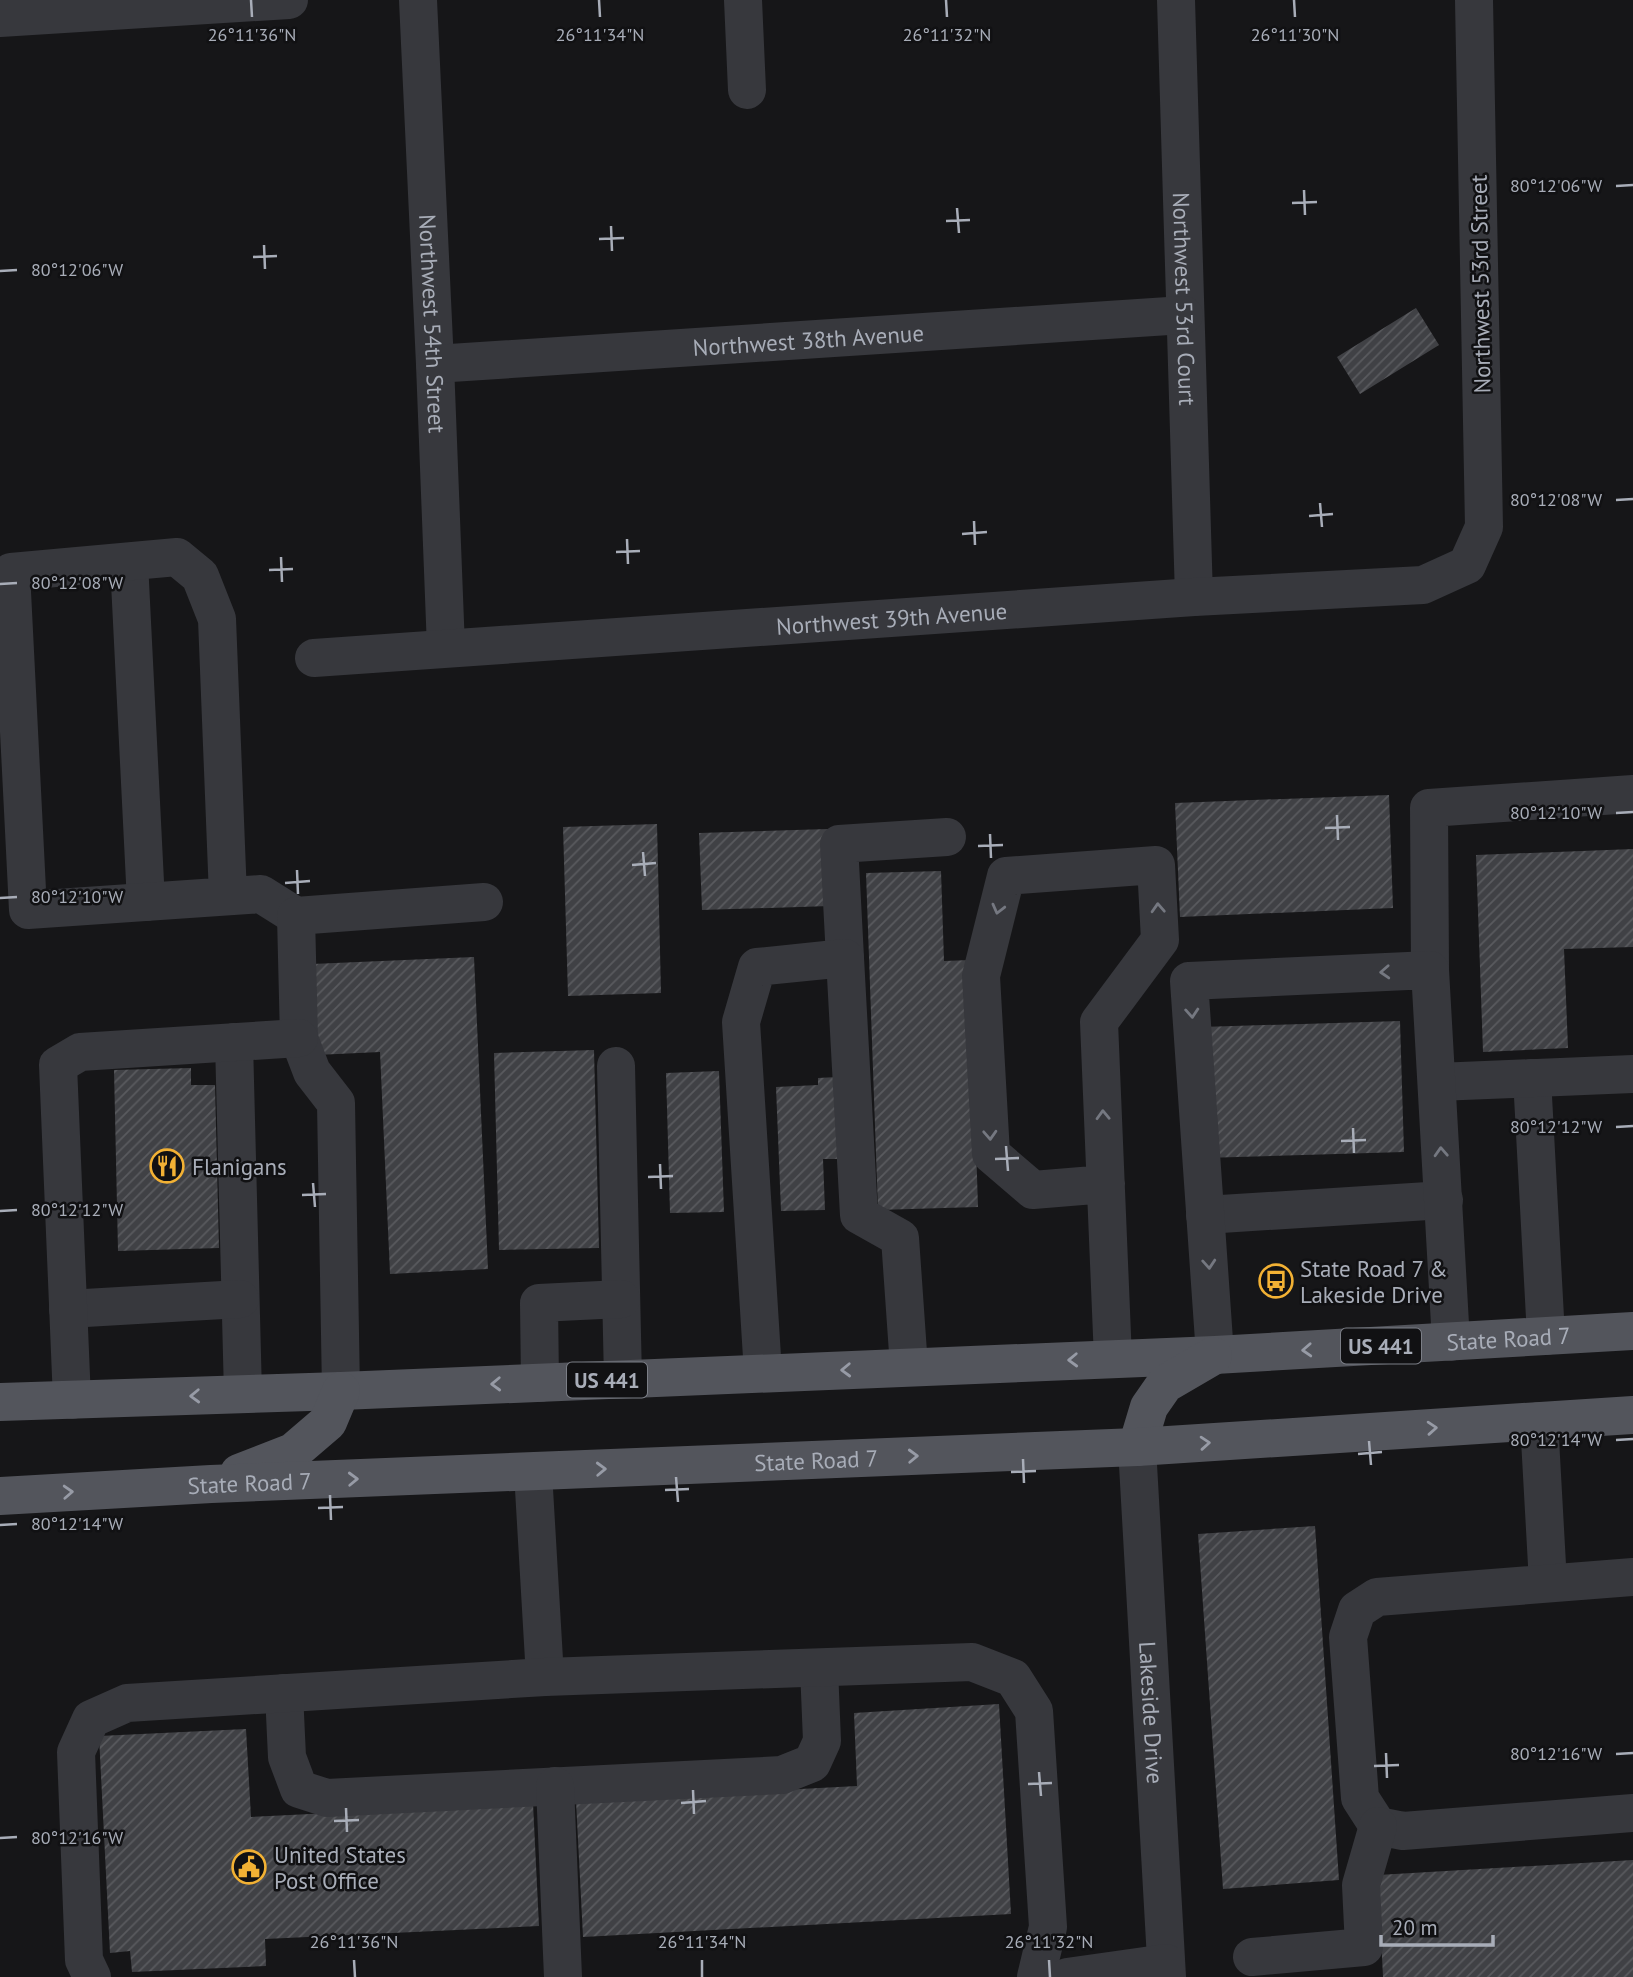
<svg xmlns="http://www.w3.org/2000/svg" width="1633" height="1977" font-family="'PT Sans',sans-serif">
<defs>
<pattern id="building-hatch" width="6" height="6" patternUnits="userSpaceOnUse" patternTransform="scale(1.75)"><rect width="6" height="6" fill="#404145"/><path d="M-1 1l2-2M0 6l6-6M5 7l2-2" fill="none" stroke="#595a5e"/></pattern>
</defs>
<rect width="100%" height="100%" fill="#161618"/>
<path fill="url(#building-hatch)" d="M 1416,308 L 1439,345 L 1360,394 L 1337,357 Z
M 1389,795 L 1393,908 L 1180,917 L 1175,803 Z
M 657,824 L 661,993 L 568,996 L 563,827 Z
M 828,829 L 830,906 L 702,910 L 699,833 Z
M 1633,849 L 1633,947 L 1564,949 L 1568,1048 L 1483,1052 L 1476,855 Z
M 941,871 L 944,961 L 970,960 L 978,1207 L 878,1210 L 866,873 Z
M 474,957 L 488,1269 L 390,1274 L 380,1052 L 316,1055 L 312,964 Z
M 1400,1021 L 1404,1152 L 1204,1158 L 1201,1027 Z
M 594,1050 L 599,1248 L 499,1250 L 494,1053 Z
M 191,1068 L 191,1085 L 215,1085 L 219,1248 L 118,1251 L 114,1070 Z
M 719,1071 L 724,1212 L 670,1213 L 666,1073 Z
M 837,1077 L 840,1159 L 823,1159 L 825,1210 L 781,1211 L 776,1087 L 818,1085 L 818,1078 Z
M 1315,1526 L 1339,1880 L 1223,1889 L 1198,1534 Z
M 999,1704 L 1011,1914 L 583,1937 L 576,1801 L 857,1786 L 854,1713 Z
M 246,1729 L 251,1817 L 533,1803 L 539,1926 L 265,1939 L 266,1966 L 132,1972 L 130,1951 L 110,1953 L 99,1736 Z
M 1633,1860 L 1633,1977 L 1383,1977 L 1378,1875 Z"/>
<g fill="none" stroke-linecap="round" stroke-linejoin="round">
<g stroke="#37383d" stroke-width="38">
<path id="s1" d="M 418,0 L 435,364 L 446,648"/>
<path d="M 743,0 L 747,90"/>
<path id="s2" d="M 1176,0 L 1194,597"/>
<path d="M 0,18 L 289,0"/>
<path id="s3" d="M 435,364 L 1184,315"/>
<path d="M 129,562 L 146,902"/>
<path id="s4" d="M 314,658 L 1194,597 L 1423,585 L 1467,565 L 1484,527 L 1474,0"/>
<path d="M 228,896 L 217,619 L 200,576 L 177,557 L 11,572 L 28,910 L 261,894 L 296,916"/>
<path d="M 845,958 L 839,844 L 947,837"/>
<path d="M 1430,970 L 1429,808 L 1633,794"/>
<path d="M 234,1042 L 243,1394"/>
<path d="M 616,1066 L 623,1379"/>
<path d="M 1532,1078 L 1546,1336"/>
<path d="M 1437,1082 L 1633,1074"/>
<path d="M 1106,1184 L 1033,1190 L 991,1154 L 981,976 L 1006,876 L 1156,865 L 1160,940 L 1099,1022 L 1113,1359"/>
<path d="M 1205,1215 L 1444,1200"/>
<path d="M 68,1309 L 240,1299"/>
<path d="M 1215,1355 L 1189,981 L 1430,970 L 1451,1342"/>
<path d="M 763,1373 L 741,1022 L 757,967 L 845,958 L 859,1215 L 900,1238 L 909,1367"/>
<path d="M 540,1383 L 539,1303 L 621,1299"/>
<path d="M 341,1391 L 336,1103 L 312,1072 L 299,1038 L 296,916 L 484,902"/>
<path d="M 72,1400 L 58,1065 L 80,1052 L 299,1038"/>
<path d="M 1539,1421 L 1548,1583"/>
<path id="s5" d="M 1137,1447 L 1167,1977"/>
<path d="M 533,1472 L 545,1677"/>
<path d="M 1633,1577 L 1377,1597 L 1357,1610 L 1348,1637 L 1360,1798 L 1378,1826 L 1403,1831 L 1633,1813"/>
<path d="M 284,1693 L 287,1757 L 299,1789 L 327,1798 L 782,1775 L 812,1763 L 822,1741 L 819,1668"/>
<path d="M 555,1786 L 563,1977"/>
<path d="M 1252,1957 L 1364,1947 L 1361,1885 L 1378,1826"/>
<path d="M 92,1977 L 84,1960 L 76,1752 L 91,1719 L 127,1703 L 545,1677 L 972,1662 L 1013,1678 L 1034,1711 L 1048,1927 L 1036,1977"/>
<path d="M 1067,1977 L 1166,1963"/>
</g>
<g stroke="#53555c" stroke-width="38">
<path id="s6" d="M 0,1402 L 341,1391 L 1215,1355 L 1633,1331"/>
<path d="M 1137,1447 L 1149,1407 L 1165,1384 L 1213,1356"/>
<path d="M 239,1473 L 293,1452 L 328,1422 L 341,1391"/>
<path id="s7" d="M 0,1496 L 211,1484 L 1137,1447 L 1633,1415"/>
</g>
</g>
<defs><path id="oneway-chevron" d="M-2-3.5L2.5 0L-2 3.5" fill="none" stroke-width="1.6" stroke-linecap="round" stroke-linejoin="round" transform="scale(1.75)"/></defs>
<g stroke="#757881">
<use href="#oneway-chevron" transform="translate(1158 908) rotate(-93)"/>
<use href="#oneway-chevron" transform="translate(998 909) rotate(104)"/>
<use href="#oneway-chevron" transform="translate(1385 972) rotate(177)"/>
<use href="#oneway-chevron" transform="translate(1192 1013) rotate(86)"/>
<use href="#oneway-chevron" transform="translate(1103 1115) rotate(-92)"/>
<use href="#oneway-chevron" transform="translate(990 1135) rotate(87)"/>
<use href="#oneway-chevron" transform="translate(1441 1152) rotate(-93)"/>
<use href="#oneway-chevron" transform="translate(1209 1264) rotate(86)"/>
</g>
<g stroke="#979ba6">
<use href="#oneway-chevron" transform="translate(1307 1350) rotate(177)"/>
<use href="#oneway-chevron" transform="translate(1073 1360) rotate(178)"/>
<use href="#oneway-chevron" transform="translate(846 1370) rotate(178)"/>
<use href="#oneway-chevron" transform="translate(496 1384) rotate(178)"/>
<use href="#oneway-chevron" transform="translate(195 1396) rotate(178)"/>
<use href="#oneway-chevron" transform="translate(1432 1428) rotate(-4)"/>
<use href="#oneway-chevron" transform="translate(1205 1443) rotate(-4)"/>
<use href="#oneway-chevron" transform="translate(913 1456) rotate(-2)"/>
<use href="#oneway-chevron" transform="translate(601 1469) rotate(-2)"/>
<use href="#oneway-chevron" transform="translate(353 1479) rotate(-2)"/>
<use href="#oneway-chevron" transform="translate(68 1492) rotate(-3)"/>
</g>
<path fill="none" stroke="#a8adb8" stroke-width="2.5" d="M 251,0 L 252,17M 599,0 L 600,17M 946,0 L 947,17M 1294,0 L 1295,17M 1616,186 L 1633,185M 1304,190 L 1305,215M 1292,203 L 1317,202M 957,208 L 959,233M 946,221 L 970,220M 611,226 L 612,251M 599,239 L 624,238M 264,245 L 265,269M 253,257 L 277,256M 0,271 L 17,270M 1616,500 L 1633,499M 1320,503 L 1322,527M 1309,516 L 1333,514M 974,521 L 975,545M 962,534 L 987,532M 627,539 L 628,564M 616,552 L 640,551M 281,557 L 282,582M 269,570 L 293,569M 0,584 L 17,583M 1616,813 L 1633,812M 1337,815 L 1338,840M 1325,828 L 1350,827M 990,834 L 991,858M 978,846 L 1003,845M 643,852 L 645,876M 632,865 L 656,863M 297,870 L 298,894M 285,883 L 310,881M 0,898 L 17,897M 1616,1127 L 1633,1126M 1353,1128 L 1354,1153M 1341,1141 L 1366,1140M 1006,1146 L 1008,1171M 995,1159 L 1019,1158M 660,1164 L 661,1189M 648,1177 L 673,1176M 313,1183 L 315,1207M 302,1195 L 326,1194M 0,1211 L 17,1210M 1616,1440 L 1633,1439M 1369,1441 L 1371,1465M 1358,1454 L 1382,1452M 1023,1459 L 1024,1483M 1011,1472 L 1036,1471M 676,1477 L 678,1502M 665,1490 L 689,1489M 330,1495 L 331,1520M 318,1508 L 343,1507M 0,1525 L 17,1524M 1386,1753 L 1387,1778M 1616,1754 L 1633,1753M 1374,1766 L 1399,1765M 1039,1772 L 1041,1796M 1028,1784 L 1052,1783M 693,1790 L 694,1814M 681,1803 L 706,1801M 346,1808 L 347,1832M 334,1821 L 359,1820M 0,1838 L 17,1837M 354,1960 L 355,1977M 702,1960 L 702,1977M 1049,1960 L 1050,1977"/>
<defs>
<symbol id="restaurant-ring" viewBox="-11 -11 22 22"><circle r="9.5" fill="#111113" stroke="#f2b134" stroke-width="1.5"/><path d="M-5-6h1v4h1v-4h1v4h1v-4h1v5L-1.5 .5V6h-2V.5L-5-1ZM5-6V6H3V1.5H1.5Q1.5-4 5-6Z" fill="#f2b134"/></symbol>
<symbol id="bus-ring" viewBox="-11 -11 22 22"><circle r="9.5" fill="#111113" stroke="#f2b134" stroke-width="1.5"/><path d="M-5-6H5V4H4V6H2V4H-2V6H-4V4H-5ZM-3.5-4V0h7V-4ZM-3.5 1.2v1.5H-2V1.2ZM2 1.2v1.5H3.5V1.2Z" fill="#f2b134"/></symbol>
<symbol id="civic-ring" viewBox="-11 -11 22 22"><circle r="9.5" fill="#111113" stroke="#f2b134" stroke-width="1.5"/><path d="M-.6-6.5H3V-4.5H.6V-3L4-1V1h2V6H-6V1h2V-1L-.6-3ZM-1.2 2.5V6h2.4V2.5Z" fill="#f2b134"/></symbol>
</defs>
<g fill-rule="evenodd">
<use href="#restaurant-ring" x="148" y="1147" width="38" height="38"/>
<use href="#bus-ring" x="1257" y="1262" width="38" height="38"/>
<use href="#civic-ring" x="230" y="1848" width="38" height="38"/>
</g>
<g text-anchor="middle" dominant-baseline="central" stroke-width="5" stroke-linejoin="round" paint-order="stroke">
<g fill="#111113" stroke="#7b7e86" stroke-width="2">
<rect x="1341" y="1328.5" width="80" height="35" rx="5"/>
<rect x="567" y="1362.5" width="80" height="35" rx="5"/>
</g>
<g font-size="21" font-weight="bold" fill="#a8adb8">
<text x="1381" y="1346">US 441</text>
<text x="607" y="1380">US 441</text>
</g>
<g font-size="23" fill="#a8adb8" stroke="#111113">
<text transform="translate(1480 284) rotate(-91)">Northwest 53rd Street</text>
<text stroke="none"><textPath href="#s2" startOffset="299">Northwest 53rd Court</textPath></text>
<text stroke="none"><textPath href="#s1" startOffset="324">Northwest 54th Street</textPath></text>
<text stroke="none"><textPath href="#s3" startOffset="374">Northwest 38th Avenue</textPath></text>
<text stroke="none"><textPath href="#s4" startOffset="579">Northwest 39th Avenue</textPath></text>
<text stroke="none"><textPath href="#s6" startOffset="1510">State Road 7</textPath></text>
<text stroke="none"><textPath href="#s7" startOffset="817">State Road 7</textPath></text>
<text stroke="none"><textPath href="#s7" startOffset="250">State Road 7</textPath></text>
<text stroke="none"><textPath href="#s5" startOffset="266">Lakeside Drive</textPath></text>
</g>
<g font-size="23" fill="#a8adb8" stroke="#111113" text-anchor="start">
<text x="192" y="1166">Flanigans</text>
<text x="1300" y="1268">State Road 7 &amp;<tspan x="1300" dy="26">Lakeside Drive</tspan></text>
<text x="274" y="1854">United States<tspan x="274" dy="26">Post Office</tspan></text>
</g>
</g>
<g font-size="18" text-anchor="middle" fill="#a8adb8" stroke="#111113" stroke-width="5" stroke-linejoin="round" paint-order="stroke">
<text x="252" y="41">26°11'36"N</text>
<text x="600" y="41">26°11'34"N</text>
<text x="947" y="41">26°11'32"N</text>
<text x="1295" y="41">26°11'30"N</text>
<text x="1556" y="192">80°12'06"W</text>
<text x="77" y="276">80°12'06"W</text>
<text x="1556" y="506">80°12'08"W</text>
<text x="77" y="589">80°12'08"W</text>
<text x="1556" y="819">80°12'10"W</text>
<text x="77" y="903">80°12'10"W</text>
<text x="1556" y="1133">80°12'12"W</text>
<text x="77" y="1216">80°12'12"W</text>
<text x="1556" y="1446">80°12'14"W</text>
<text x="77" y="1530">80°12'14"W</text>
<text x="1556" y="1760">80°12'16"W</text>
<text x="77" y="1844">80°12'16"W</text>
<text x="354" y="1948">26°11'36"N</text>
<text x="702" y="1948">26°11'34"N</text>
<text x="1049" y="1948">26°11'32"N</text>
</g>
<path d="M1381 1935v10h112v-10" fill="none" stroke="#a8adb8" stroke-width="3.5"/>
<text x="1392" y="1935" font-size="21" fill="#a8adb8" stroke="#111113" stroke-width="5" paint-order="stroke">20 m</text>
</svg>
